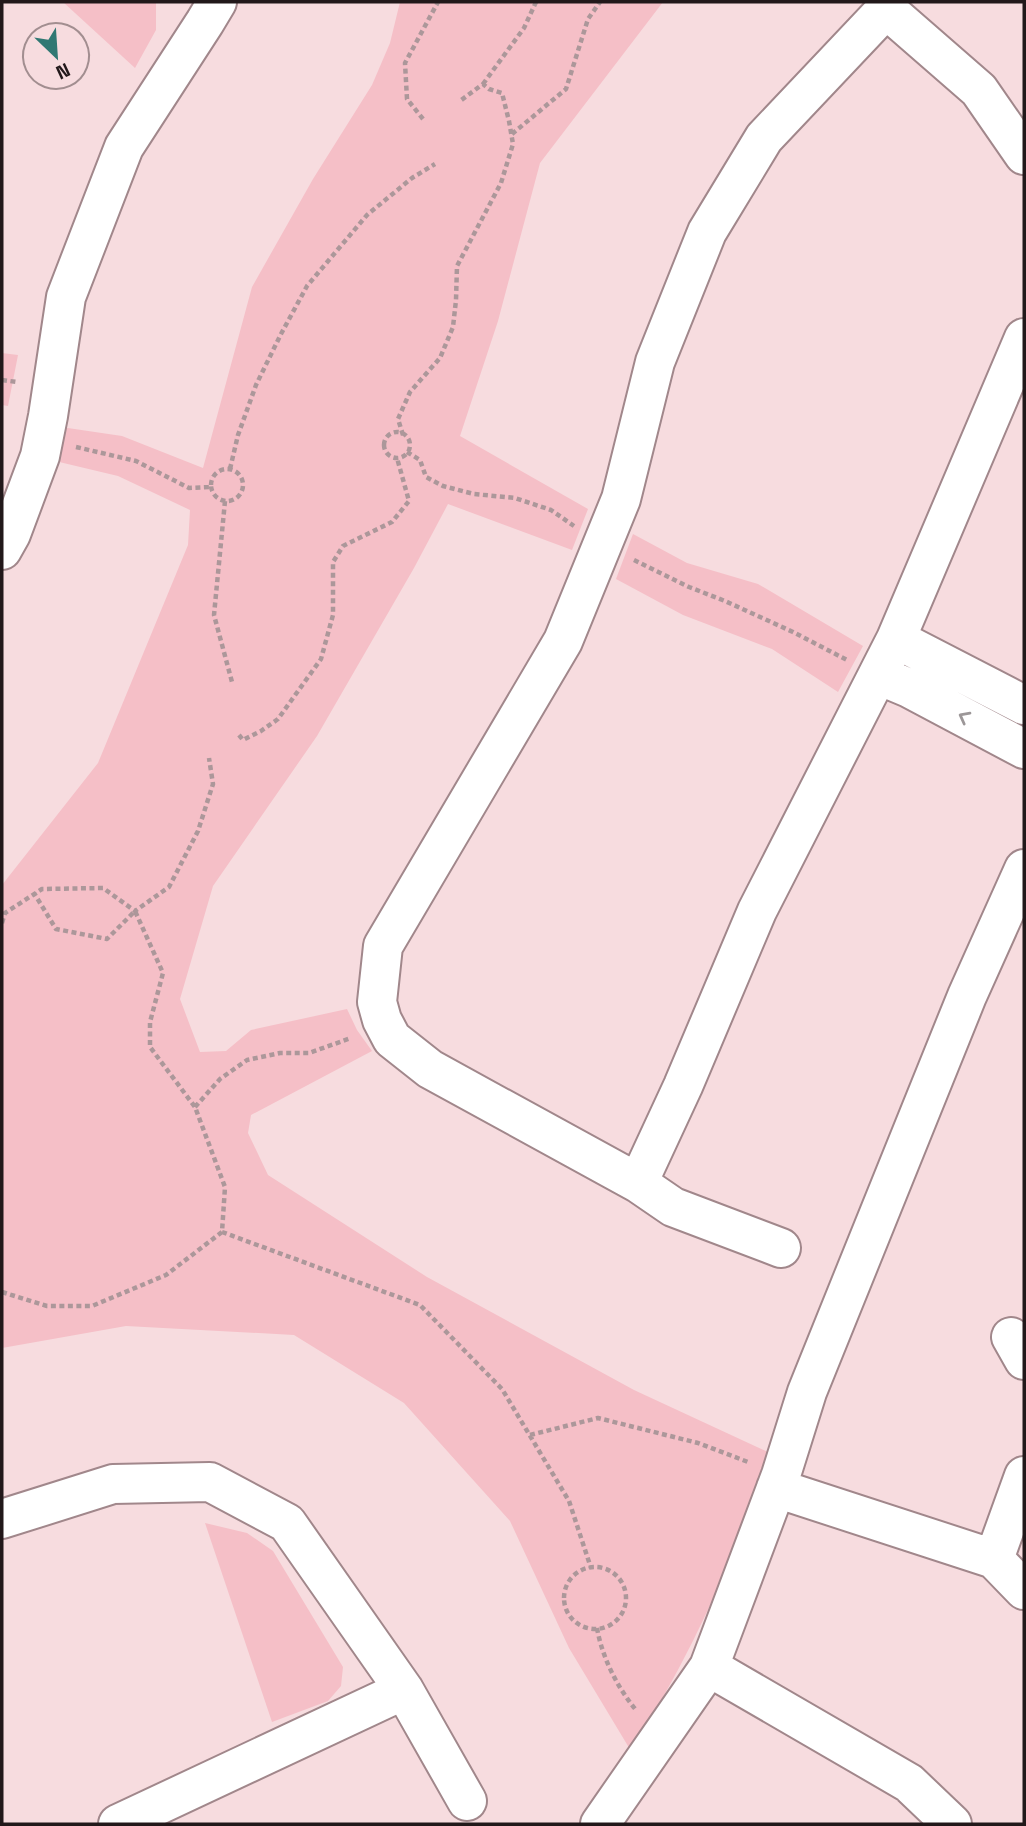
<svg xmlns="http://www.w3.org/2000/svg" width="1026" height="1826" font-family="'Space Grotesk',sans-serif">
<rect width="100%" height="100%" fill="#f7dcdf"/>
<path fill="#f5bfc7" d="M 63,2 L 156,2 L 156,30 L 135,68 Z
M 400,2 L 663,2 L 540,163 L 498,321 L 460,436 L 588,509 L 572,550 L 448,504 L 414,568 L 317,736 L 213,886 L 180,999 L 200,1052 L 226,1051 L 251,1030 L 347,1009 L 357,1030 L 372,1051 L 251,1115 L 248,1133 L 268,1175 L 427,1277 L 634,1390 L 768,1452 C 737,1558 689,1658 631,1751 L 569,1648 L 510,1521 L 404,1403 L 294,1335 L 126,1326 L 2,1348 L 2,885 L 98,763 L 188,545 L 190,510 L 118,476 L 55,461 L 61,427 L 122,436 L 203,468 L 252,287 L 313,179 L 372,85 L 390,43 Z
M 2,353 L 18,355 L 8,406 L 2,405 Z
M 633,534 L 687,563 L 758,584 L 863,646 L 838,692 L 772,649 L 683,615 L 616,579 Z
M 205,1523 L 247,1533 L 273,1551 L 343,1667 L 341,1686 L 328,1701 L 272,1722 Z"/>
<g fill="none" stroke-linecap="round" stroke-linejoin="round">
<defs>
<path id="minor" d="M 1024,155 L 979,90 L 886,9 L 764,138 L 707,232 L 655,362 L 621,499 L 563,641 L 383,946 L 377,1002 L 382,1020 L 392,1039 L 430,1069 L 638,1183 L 683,1086 L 757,911 L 896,639 L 1024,338
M 2,550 L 11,534 L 40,456 L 48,416 L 66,297 L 124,147 L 205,22 L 217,2
M 896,639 L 1024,705
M 878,675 L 909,688 L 1024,749
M 638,1183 L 673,1207 L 781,1248
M 1011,1337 L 1024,1360
M 776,1488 L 994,1559 L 1024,1590
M 2,1519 L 113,1484 L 210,1482 L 287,1523 L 404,1690 L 467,1801
M 994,1559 L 1024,1476
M 709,1667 L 909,1783 L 952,1824
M 118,1824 L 404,1690
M 600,1824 L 709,1667 L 781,1475 L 807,1392 L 967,996 L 1024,869"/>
</defs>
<use href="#minor" stroke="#a1878b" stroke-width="42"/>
<path stroke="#ac979a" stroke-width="4.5" stroke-dasharray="5 3.5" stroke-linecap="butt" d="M 483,84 L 524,28 L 536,2
M 423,119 L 407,99 L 405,63 L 438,2
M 512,134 L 566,89 L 588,19 L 600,2
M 2,380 L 17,382
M384 445a13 13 0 1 1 26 0a13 13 0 1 1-26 0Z
M 403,435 L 398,419 L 410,392 L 440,358 L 453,327 L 456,300 L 457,266 L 501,183 L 513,144 L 509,121 L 502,93 L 489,89 L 483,84 L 460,101
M 76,447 L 136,461 L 189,488 L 210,487
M 407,452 L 420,460 L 426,477 L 443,486 L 474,494 L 515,498 L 551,510 L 574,526
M211 485a16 16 0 1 1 32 0a16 16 0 1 1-32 0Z
M 230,469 L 238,435 L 256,385 L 281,334 L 307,286 L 367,215 L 412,178 L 435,164
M 225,501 L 214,615 L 232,682
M 634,560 L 689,587 L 725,601 L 793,632 L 847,660
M 239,735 L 243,740 L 261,731 L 278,719 L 321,659 L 333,615 L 333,562 L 343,546 L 392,522 L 409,501 L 397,458
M 2,923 L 5,913 L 42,889 L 103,888 L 135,911 L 169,887 L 198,831 L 213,784 L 209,758
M 195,1107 L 220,1079 L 247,1060 L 280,1053 L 309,1053 L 351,1038
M 222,1232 L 420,1305 L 502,1389 L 569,1501 L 591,1568
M 2,1292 L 47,1306 L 92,1306 L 166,1275 L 222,1232 L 225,1187 L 195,1107 L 150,1047 L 150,1022 L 163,973 L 135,911 L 107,939 L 56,929 L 34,893
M 530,1435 L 598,1418 L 698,1443 L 748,1462
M564 1598a31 31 0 1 1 62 0a31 31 0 1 1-62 0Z
M 597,1628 C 602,1657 617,1687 636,1710"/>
<use href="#minor" stroke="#fff" stroke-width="38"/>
</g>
<defs><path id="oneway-chevron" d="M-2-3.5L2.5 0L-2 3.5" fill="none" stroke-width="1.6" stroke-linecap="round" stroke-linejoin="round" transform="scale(1.75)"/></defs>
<use stroke="#9c9798" href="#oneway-chevron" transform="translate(964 717) rotate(-152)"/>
<rect width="1026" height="1826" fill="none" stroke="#22181a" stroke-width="7"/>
<g transform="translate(56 56) rotate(155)"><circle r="33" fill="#f7dcdf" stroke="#a28e90" stroke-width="2"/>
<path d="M0-5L12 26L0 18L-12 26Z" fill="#307873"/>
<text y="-10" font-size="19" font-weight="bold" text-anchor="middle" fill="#22181a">N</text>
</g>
</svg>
